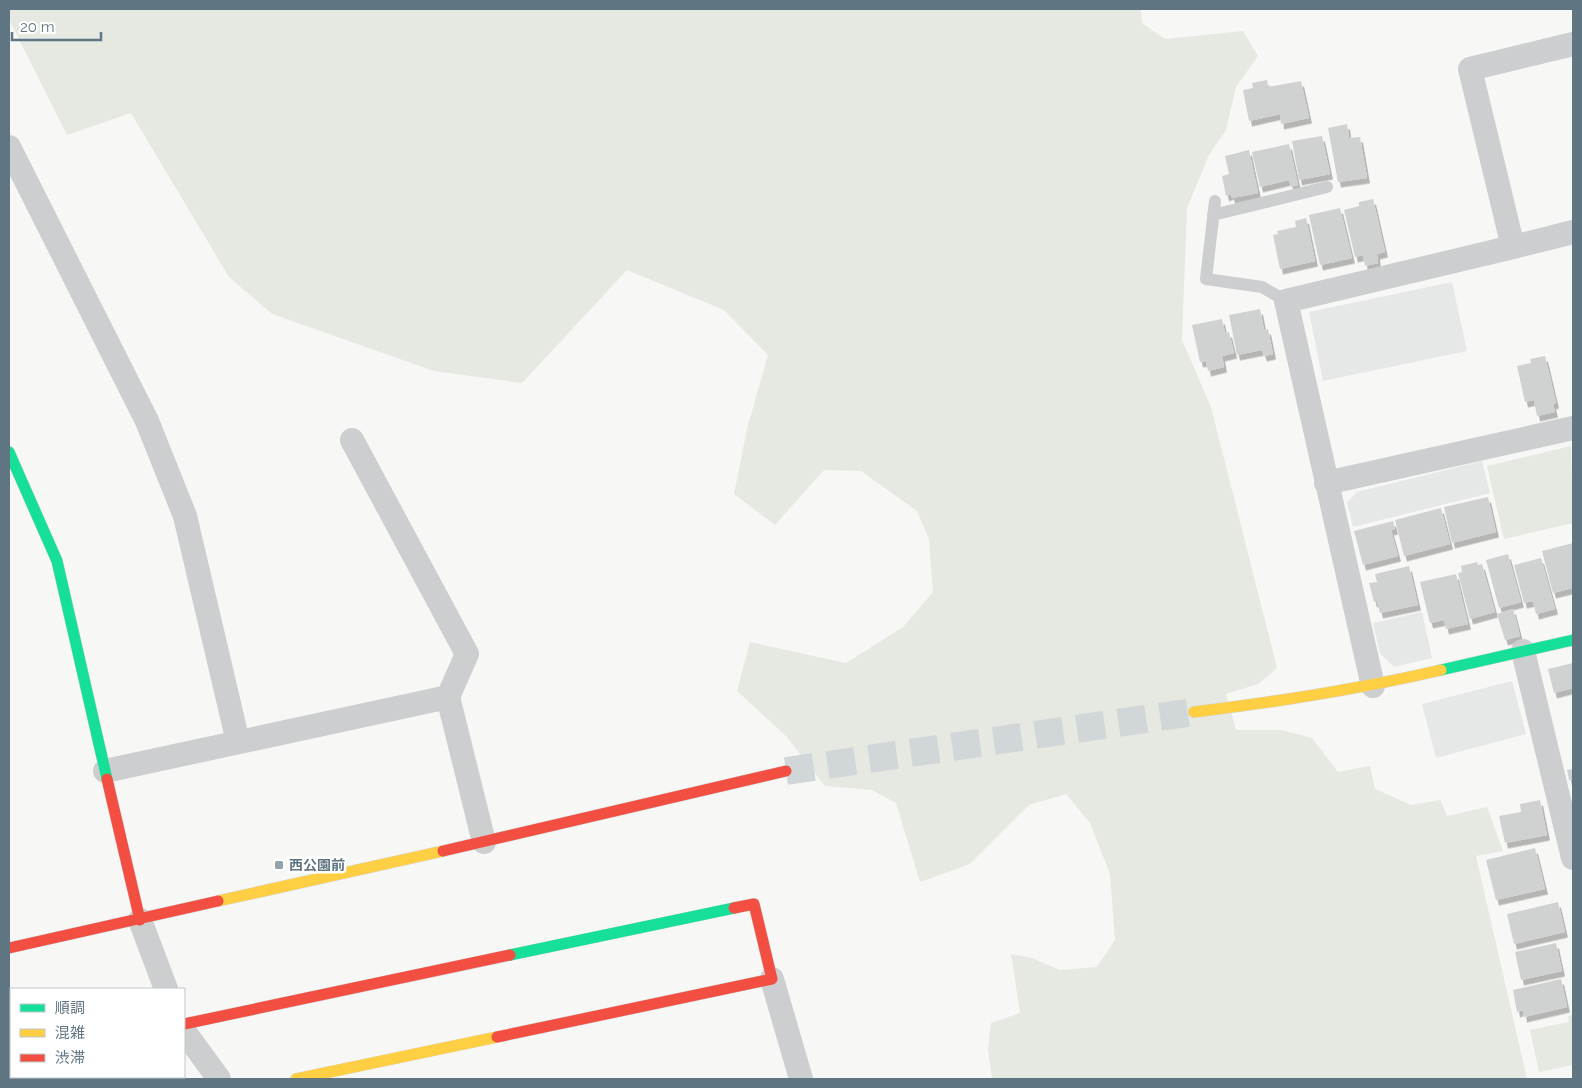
<svg xmlns="http://www.w3.org/2000/svg" width="1582" height="1088" font-family="Raleway,'Noto Sans JP',sans-serif">
<defs>
<filter id="shadow"><feDropShadow dx="3" dy="5.5" stdDeviation="0" flood-color="#0004"/></filter>
</defs>
<rect width="100%" height="100%" fill="#f7f7f5"/>
<path fill="#e6e8e8" d="M 1452,282 L 1467,351 L 1323,381 L 1309,312 Z
M 1482,461 L 1490,493 L 1353,527 L 1347,503 L 1357,492 Z
M 1422,612 L 1432,658 L 1394,667 L 1380,653 L 1373,623 Z
M 1512,681 L 1526,734 L 1436,758 L 1422,704 Z"/>
<path fill="#e6e9e2" d="M 9,9 L 1141,9 L 1142,23 L 1165,39 L 1243,31 L 1258,56 L 1236,87 L 1226,130 L 1209,155 L 1187,208 L 1182,340 L 1211,407 L 1277,668 L 1258,684 L 1226,694 L 1236,730 L 1282,730 L 1312,738 L 1338,772 L 1370,766 L 1375,789 L 1411,805 L 1440,800 L 1447,816 L 1487,807 L 1503,851 L 1476,856 L 1527,1079 L 992,1079 L 988,1049 L 991,1023 L 1020,1013 L 1011,954 L 1032,958 L 1060,970 L 1097,967 L 1115,940 L 1110,874 L 1090,823 L 1066,794 L 1029,805 L 970,864 L 920,882 L 896,803 L 872,790 L 825,786 L 786,736 L 737,691 L 750,642 L 846,663 L 903,627 L 933,592 L 929,539 L 917,511 L 861,471 L 824,470 L 775,525 L 734,494 L 747,429 L 768,355 L 724,310 L 627,270 L 522,383 L 434,371 L 272,314 L 229,277 L 131,113 L 67,135 L 9,19 Z
M 1571,446 L 1573,523 L 1504,539 L 1487,466 Z
M 1573,1015 L 1573,1065 L 1539,1072 L 1530,1030 L 1569,1022 L 1568,1016 Z"/>
<path fill="#d0d2d2" filter="url(#shadow)" d="M 1267,80 L 1268,87 L 1301,81 L 1309,118 L 1281,124 L 1280,114 L 1249,121 L 1243,90 L 1253,88 L 1252,83 Z
M 1347,124 L 1349,138 L 1360,137 L 1367,178 L 1338,182 L 1328,128 Z
M 1322,136 L 1330,174 L 1299,180 L 1292,141 Z
M 1289,144 L 1298,185 L 1291,187 L 1289,180 L 1260,187 L 1252,152 Z
M 1249,150 L 1258,193 L 1232,198 L 1231,194 L 1226,196 L 1222,176 L 1229,174 L 1225,156 Z
M 1373,199 L 1385,252 L 1377,254 L 1378,263 L 1365,266 L 1363,255 L 1355,257 L 1344,210 L 1359,206 L 1359,202 Z
M 1340,208 L 1352,258 L 1320,265 L 1309,215 Z
M 1306,218 L 1315,261 L 1280,269 L 1273,235 L 1278,234 L 1277,231 L 1296,227 L 1295,221 Z
M 1260,309 L 1264,330 L 1268,329 L 1273,354 L 1264,356 L 1262,350 L 1237,355 L 1229,315 Z
M 1222,319 L 1225,333 L 1229,332 L 1234,353 L 1222,356 L 1224,367 L 1208,371 L 1206,361 L 1200,362 L 1192,325 Z
M 1545,356 L 1556,403 L 1553,404 L 1555,412 L 1537,416 L 1534,400 L 1525,402 L 1517,366 L 1531,363 L 1530,359 Z
M 1488,497 L 1496,532 L 1452,543 L 1444,507 Z
M 1441,508 L 1450,544 L 1404,556 L 1395,520 Z
M 1393,521 L 1395,529 L 1391,530 L 1398,556 L 1363,565 L 1354,531 Z
M 1573,543 L 1573,588 L 1553,593 L 1542,551 Z
M 1508,554 L 1521,602 L 1499,608 L 1486,560 Z
M 1541,558 L 1555,609 L 1536,614 L 1533,601 L 1524,603 L 1514,565 Z
M 1477,562 L 1478,565 L 1482,564 L 1495,612 L 1470,619 L 1458,573 L 1462,572 L 1461,566 Z
M 1409,566 L 1418,605 L 1380,613 L 1377,601 L 1374,602 L 1369,583 L 1377,582 L 1375,574 Z
M 1456,574 L 1468,624 L 1446,629 L 1444,620 L 1430,623 L 1420,582 Z
M 1513,609 L 1520,636 L 1505,640 L 1497,614 Z
M 1573,663 L 1573,688 L 1554,693 L 1548,669 Z
M 1573,769 L 1573,780 L 1569,780 L 1567,770 Z
M 1540,800 L 1547,835 L 1505,843 L 1499,816 L 1521,812 L 1520,804 Z
M 1535,848 L 1545,889 L 1496,900 L 1486,860 Z
M 1558,902 L 1565,932 L 1514,944 L 1507,914 Z
M 1556,943 L 1562,971 L 1521,980 L 1515,952 Z
M 1561,979 L 1567,1007 L 1524,1017 L 1523,1010 L 1517,1012 L 1513,990 Z"/>
<g fill="none" stroke-linecap="round" stroke-linejoin="round">
<path stroke="#d1d6d8" stroke-width="28" stroke-dasharray="28 14" stroke-linecap="butt" d="M 786,771 L 1194,712"/>
<defs>
<path id="fast" d="M 9,452 L 57,561 L 107,779
M 1441,670 L 1573,640
M 510,955 L 734,908"/>
<path id="slow" d="M 1194,712 C 1277,702 1359,689 1441,670
M 218,901 L 443,851
M 296,1079 L 497,1037"/>
<path id="jam" d="M 107,779 L 140,920
M 443,851 L 786,771
M 9,948 L 218,901
M 184,1024 L 510,955
M 497,1037 L 772,979 L 754,904 L 734,908"/>
</defs>
<use href="#fast" stroke="#d4d5d6" stroke-width="12"/>
<use href="#slow" stroke="#d4d5d6" stroke-width="12"/>
<use href="#jam" stroke="#d4d5d6" stroke-width="12"/>
<path stroke="#cccecf" stroke-width="12" d="M 1215,201 L 1206,279 L 1262,287 L 1286,301
M 1213,215 L 1327,187"/>
<path stroke="#cccecf" stroke-width="24" d="M 9,147 L 147,421 L 185,516 L 238,742
M 1513,247 L 1573,232
M 352,440 L 467,654 L 448,697
M 1326,483 L 1573,428
M 1523,651 L 1573,858
M 1373,686 L 1286,301 L 1513,247 L 1470,69 L 1573,44
M 105,771 L 448,697 L 484,842
M 140,920 L 166,989
M 772,979 L 801,1079
M 184,1031 L 219,1079
M 9,1074 L 11,1073"/>
<use href="#fast" stroke="#16e098" stroke-width="11"/>
<use href="#slow" stroke="#ffcf43" stroke-width="11"/>
<use href="#jam" stroke="#f24e42" stroke-width="11"/>
</g>
<rect fill="#95a2aa" stroke="#fff" stroke-width="2" x="274" y="860" width="10" height="10" rx="2.5"/>
<g text-anchor="middle" dominant-baseline="central" stroke-width="5" stroke-linejoin="round" paint-order="stroke">
<g font-size="14" font-weight="bold" fill="#607582" stroke="#fff" text-anchor="start">
<text x="289" y="865">西公園前</text>
</g>
</g>
<rect width="1582" height="1088" fill="none" stroke="#607582" stroke-width="20"/>
<rect x="10" y="988" width="175" height="90" fill="#ffffff" stroke="#bfc8cd"/>
<rect x="20" y="1004" width="25" height="8" fill="#16e098" stroke="#bfc8cd"/>
<text x="55" y="1013" font-size="15" fill="#607582">順調</text>
<rect x="20" y="1029" width="25" height="8" fill="#ffcf43" stroke="#bfc8cd"/>
<text x="55" y="1038" font-size="15" fill="#607582">混雑</text>
<rect x="20" y="1054" width="25" height="8" fill="#f24e42" stroke="#bfc8cd"/>
<text x="55" y="1063" font-size="15" fill="#607582">渋滞</text>
<path d="M12 32v8h89v-8" fill="none" stroke="#607582" stroke-width="2.5"/>
<text x="20" y="32" font-size="15" fill="#607582" stroke="#ffffff" stroke-width="4" paint-order="stroke">20 m</text>
</svg>
